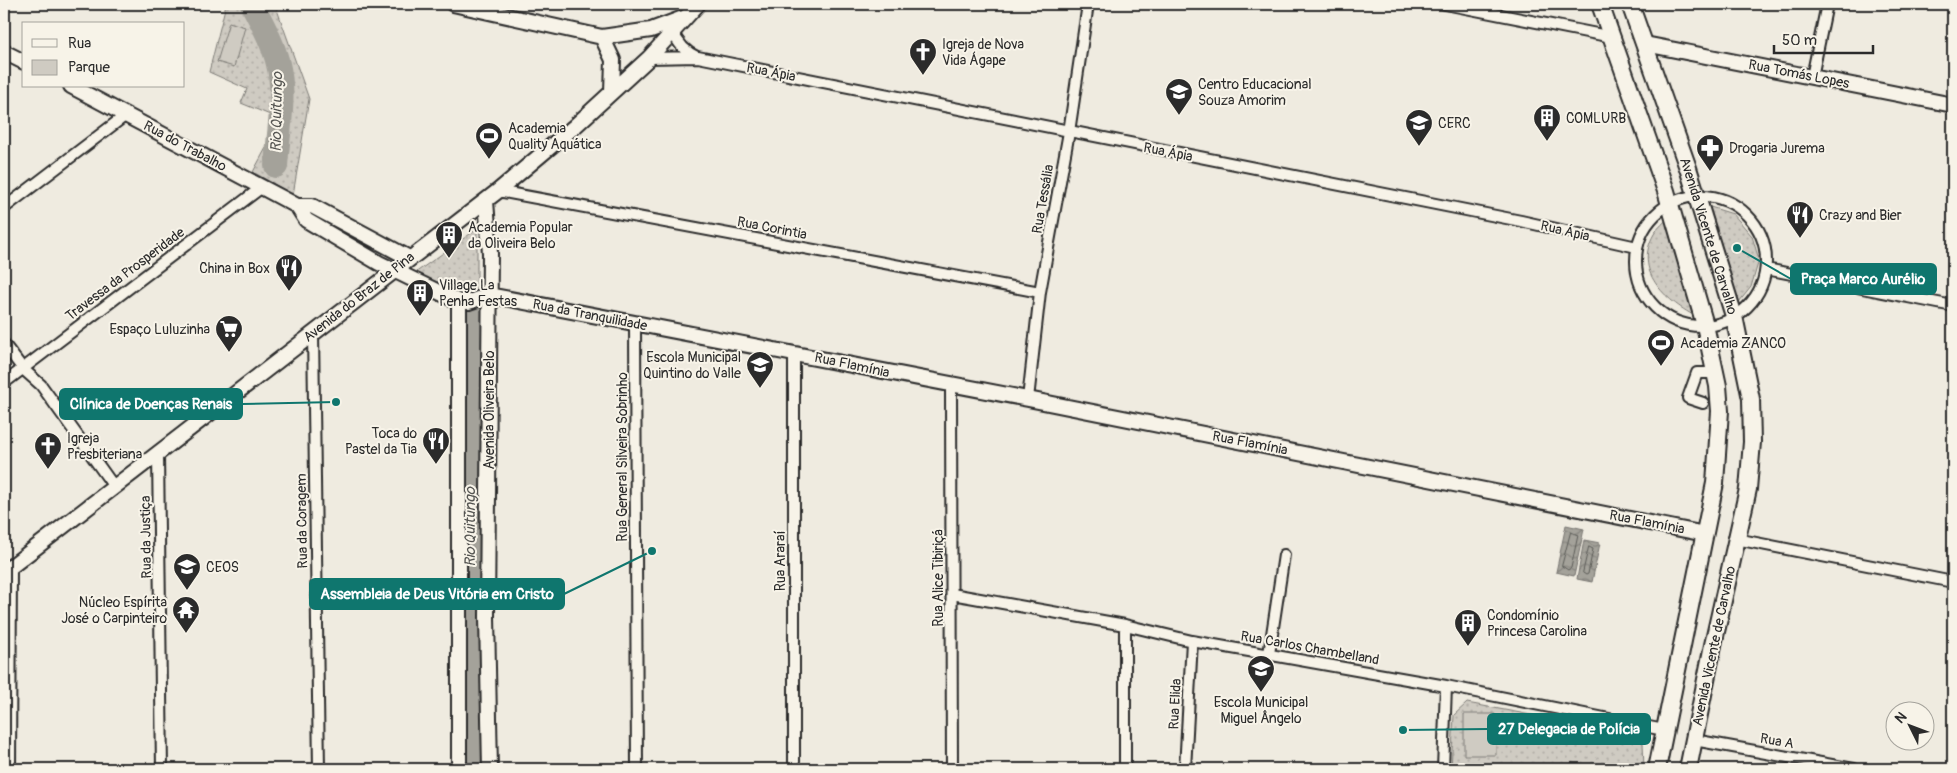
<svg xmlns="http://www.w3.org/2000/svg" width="1957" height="773" font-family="Pangolin,sans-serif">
<defs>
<pattern id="green-dots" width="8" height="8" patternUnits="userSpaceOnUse" patternTransform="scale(1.25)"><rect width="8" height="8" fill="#cfcbc2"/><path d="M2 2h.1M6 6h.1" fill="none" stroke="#b2aea7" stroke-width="1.8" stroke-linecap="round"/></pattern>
<pattern id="water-waves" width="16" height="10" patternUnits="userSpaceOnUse" patternTransform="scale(1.25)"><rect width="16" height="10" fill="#a4a29a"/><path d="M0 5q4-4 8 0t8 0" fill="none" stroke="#86847e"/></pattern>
</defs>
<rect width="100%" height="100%" fill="#efebe0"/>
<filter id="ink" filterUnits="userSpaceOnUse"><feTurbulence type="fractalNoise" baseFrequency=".02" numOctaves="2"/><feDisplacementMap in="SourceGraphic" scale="10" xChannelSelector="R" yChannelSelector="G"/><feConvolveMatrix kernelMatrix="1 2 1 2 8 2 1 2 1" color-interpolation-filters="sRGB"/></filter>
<g filter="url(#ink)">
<path fill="url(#green-dots)" stroke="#7d7b76" d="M 226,4 L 275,4 L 309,99 L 293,195 L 253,172 L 274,133 L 275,117 L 241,103 L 247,89 L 209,72 Z
M 1707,206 L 1733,214 L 1752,236 L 1759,260 L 1751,287 L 1735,307 Z
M 1670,216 L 1695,316 C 1665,300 1633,271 1654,234 C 1658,227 1665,222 1670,216 Z
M 477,229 L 477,290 L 473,294 L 451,293 L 440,283 L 415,273 Z
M 1467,703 L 1633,734 L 1643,743 L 1644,769 L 1451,769 L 1454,715 Z"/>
<path fill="#cfcbc2" stroke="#7d7b76" d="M 229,22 L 245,27 L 234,67 L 217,62 Z
M 1464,714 L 1495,714 L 1496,755 L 1464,755 Z"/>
<path fill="url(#water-waves)" stroke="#74726e" d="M 1566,525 L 1584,529 L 1574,576 L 1556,572 Z
M 1584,540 L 1600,543 L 1592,582 L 1577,579 Z"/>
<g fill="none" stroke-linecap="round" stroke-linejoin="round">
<path stroke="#5b5b57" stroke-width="1" d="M 1571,532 L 1578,535 L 1571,568 L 1568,570 L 1562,566 Z
M 1589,547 L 1593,549 L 1588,574 L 1586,575 L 1583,573 Z"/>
<path stroke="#a4a29a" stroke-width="24" d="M 252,4 C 262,23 273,43 278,64 C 286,96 278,134 276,166
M 469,769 L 471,314"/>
<defs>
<path id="street" d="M 1445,4 L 1612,37
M 673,32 C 678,44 685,52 697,57
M 649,58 L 698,57 L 1521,221 L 1637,247
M 1812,77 L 1827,4
M 498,191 L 1040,292
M1636 261a65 65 0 1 1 130 0a65 65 0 1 1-130 0Z
M 4,208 L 126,115
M 1766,269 L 1953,306
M 635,325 L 637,769
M 313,332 L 319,769
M 4,344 L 23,369 L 41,385 L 115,488
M 794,353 L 794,769
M 4,383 L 262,187
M 951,386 L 952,769
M 1028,399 L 1040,292 L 1069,132 L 1088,4
M 1703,403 L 1688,398 L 1697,373 L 1715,373
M 158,455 L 162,769
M 1736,539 L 1953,582
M 952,594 L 1125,625 L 1192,641 L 1446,686 L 1664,730
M 1125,625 L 1125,769
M 1269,654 L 1284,555
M 1694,740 L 1854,769
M 10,769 L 11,567
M 1185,769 L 1192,641
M 1443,769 L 1446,686"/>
<path id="secondary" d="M 453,4 L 602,37 L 651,30 L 683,18
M 602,37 L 613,60 L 612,92
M 1645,44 L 1953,105
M 4,52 L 24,62
M 71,86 L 286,200 L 297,206 L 306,220 L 379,263 L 459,302 L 469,302 L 489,295 L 1028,399 L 1705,534
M 486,201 L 490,253 L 487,617 L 490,769
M 297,206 L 312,206 L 409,258
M 459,302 L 459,769
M 4,572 L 498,191 L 575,126 L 649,58 L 698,4"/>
<g id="primary">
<path d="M 1600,4 L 1666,191 L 1705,325 L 1718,386 L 1720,411 L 1715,483 L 1657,769"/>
<path id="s1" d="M 1630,4 L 1688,168 L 1734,316 L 1751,399 L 1752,442 L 1748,489 L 1713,645 L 1688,769"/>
</g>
</defs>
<use href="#street" stroke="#2b2b2b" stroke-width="14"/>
<use href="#secondary" stroke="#2b2b2b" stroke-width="18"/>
<use href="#primary" stroke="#2b2b2b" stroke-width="20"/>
<use href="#street" stroke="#f7f3e8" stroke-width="10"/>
<use href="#secondary" stroke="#f7f3e8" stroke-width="14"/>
<use href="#primary" stroke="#f7f3e8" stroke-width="16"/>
</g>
</g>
<defs>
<symbol id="church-pin" viewBox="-11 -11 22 30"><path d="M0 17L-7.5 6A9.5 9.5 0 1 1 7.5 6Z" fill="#2b2b2b" stroke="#f7f3e8"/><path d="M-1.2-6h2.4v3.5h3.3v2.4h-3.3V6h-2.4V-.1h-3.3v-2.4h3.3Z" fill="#fff"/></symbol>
<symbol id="school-pin" viewBox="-11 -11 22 30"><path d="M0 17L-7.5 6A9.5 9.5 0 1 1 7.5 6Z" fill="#2b2b2b" stroke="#f7f3e8"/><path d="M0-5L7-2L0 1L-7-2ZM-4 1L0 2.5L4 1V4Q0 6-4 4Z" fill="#fff"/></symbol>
<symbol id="building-pin" viewBox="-11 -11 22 30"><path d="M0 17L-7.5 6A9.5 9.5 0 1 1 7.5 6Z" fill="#2b2b2b" stroke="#f7f3e8"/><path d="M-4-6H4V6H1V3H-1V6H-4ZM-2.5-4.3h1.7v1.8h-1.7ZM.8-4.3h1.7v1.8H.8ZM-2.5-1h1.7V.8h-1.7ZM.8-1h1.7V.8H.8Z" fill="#fff"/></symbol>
<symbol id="stadium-pin" viewBox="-11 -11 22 30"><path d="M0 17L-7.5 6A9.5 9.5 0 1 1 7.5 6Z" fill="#2b2b2b" stroke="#f7f3e8"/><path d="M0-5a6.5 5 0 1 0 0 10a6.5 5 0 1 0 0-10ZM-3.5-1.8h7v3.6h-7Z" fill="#fff"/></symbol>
<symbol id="pharmacy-pin" viewBox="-11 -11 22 30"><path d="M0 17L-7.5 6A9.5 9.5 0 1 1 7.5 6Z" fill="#2b2b2b" stroke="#f7f3e8"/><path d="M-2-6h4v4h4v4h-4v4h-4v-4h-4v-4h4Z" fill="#fff"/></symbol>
<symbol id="restaurant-pin" viewBox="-11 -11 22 30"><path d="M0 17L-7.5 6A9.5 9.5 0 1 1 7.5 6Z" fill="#2b2b2b" stroke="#f7f3e8"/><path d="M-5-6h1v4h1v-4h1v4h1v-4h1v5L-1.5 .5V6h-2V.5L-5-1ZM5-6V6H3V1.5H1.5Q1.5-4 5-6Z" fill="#fff"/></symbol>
<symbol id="supermarket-pin" viewBox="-11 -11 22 30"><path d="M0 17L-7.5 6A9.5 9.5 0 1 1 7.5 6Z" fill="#2b2b2b" stroke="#f7f3e8"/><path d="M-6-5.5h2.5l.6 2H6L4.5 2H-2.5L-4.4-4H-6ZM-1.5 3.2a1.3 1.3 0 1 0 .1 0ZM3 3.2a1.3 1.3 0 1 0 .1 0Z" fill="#fff"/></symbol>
<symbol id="temple-pin" viewBox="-11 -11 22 30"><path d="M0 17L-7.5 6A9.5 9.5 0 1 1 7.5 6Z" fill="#2b2b2b" stroke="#f7f3e8"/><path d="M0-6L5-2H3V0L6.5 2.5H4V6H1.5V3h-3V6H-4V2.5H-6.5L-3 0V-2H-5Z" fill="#fff"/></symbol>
</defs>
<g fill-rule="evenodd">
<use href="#church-pin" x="907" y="36" width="32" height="43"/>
<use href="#school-pin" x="1163" y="76" width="32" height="43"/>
<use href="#building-pin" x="1531" y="102" width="32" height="43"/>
<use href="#school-pin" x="1403" y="107" width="32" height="43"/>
<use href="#stadium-pin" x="473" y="120" width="32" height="43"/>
<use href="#pharmacy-pin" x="1694" y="132" width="32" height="43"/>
<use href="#restaurant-pin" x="1784" y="199" width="32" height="43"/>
<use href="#building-pin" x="433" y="219" width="32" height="43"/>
<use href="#restaurant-pin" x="273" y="252" width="32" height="43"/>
<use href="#building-pin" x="404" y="277" width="32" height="43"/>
<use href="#supermarket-pin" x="213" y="313" width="32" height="43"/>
<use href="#stadium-pin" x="1645" y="327" width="32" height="43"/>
<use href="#school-pin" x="744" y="349" width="32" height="43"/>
<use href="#restaurant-pin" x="420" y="425" width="32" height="43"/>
<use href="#church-pin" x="32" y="430" width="32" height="43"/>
<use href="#school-pin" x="171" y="551" width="32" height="43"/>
<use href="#temple-pin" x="170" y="594" width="32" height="43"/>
<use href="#building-pin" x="1452" y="607" width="32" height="43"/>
<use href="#school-pin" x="1245" y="653" width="32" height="43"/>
</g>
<g text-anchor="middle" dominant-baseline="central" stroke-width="4" stroke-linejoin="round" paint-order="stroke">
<g font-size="14" fill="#2b2b2b" stroke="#f7f3e8" text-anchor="start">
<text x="942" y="44">Igreja de Nova<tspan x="942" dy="16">Vida Ágape</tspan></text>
<text x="1198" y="84">Centro Educacional<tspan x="1198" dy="16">Souza Amorim</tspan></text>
<text x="1566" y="118">COMLURB</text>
<text x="1438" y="123">CERC</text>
<text x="508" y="128">Academia<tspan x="508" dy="16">Quality Aquática</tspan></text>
<text x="1729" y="148">Drogaria Jurema</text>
<text x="1819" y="215">Crazy and Bier</text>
<text x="468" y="227">Academia Popular<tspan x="468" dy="16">da Oliveira Belo</tspan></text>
<text x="270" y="268" text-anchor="end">China in Box</text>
<text x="439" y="285">Village La<tspan x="439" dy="16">Penha Festas</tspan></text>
<text x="210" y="329" text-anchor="end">Espaço Luluzinha</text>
<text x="1680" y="343">Academia ZANCO</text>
<text x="741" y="357" text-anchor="end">Escola Municipal<tspan x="741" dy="16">Quintino do Valle</tspan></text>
<text x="417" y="433" text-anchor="end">Toca do<tspan x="417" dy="16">Pastel da Tia</tspan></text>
<text x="67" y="438">Igreja<tspan x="67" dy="16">Presbiteriana</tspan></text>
<text x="206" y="567">CEOS</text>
<text x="167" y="602" text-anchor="end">Núcleo Espírita<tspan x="167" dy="16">José o Carpinteiro</tspan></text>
<text x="1487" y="615">Condomínio<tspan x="1487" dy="16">Princesa Carolina</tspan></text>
<text x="1261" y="702" text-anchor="middle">Escola Municipal<tspan x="1261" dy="16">Miguel Ângelo</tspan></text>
</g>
<g font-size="14" fill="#2b2b2b" stroke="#f7f3e8">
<text transform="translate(771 72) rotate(11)">Rua Ápia</text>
<text transform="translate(1799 74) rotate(11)">Rua Tomás Lopes</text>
<text transform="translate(185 146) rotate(28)">Rua do Trabalho</text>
<text transform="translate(1168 152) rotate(11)">Rua Ápia</text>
<text transform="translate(1043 199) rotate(-80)">Rua Tessália</text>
<text transform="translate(772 228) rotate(11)">Rua Corintia</text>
<text transform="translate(1565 231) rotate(13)">Rua Ápia</text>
<text stroke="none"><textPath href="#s1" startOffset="245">Avenida Vicente de Carvalho</textPath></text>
<text transform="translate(125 274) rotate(-37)">Travessa da Prosperidade</text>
<text transform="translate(359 297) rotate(-38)">Avenida do Braz de Pina</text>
<text transform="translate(590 315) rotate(11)">Rua da Tranquilidade</text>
<text transform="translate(852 365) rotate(12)">Rua Flamínia</text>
<text transform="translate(489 410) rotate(-90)">Avenida Oliveira Belo</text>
<text transform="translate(1250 443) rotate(11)">Rua Flamínia</text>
<text transform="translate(622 457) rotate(-90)">Rua General Silveira Sobrinho</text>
<text transform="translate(302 521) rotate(-91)">Rua da Coragem</text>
<text transform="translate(1647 522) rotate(11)">Rua Flamínia</text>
<text transform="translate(146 537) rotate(-91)">Rua da Justiça</text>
<text transform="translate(780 561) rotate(-90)">Rua Araraí</text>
<text transform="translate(938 578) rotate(-90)">Rua Alice Tibiriçá</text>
<text transform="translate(1714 646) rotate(-78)">Avenida Vicente de Carvalho</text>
<text transform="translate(1310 648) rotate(10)">Rua Carlos Chambelland</text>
<text transform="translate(1175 704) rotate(-87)">Rua Elida</text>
<text transform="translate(1777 741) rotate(10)">Rua A</text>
</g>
<g font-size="15" font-style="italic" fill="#555552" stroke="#f7f3e8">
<text transform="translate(277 112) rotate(-89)">Rio Quitungo</text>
<text transform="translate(470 527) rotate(-90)">Rio Quitungo</text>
</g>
</g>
<path fill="none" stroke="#0f766e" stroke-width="2" d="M1737 248L1791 279M336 402L242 404M652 551L564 594M1403 730L1488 729"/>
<g fill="#0f766e" stroke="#f7f3e8" stroke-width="2">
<circle cx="1737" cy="248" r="5"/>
<circle cx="336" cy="402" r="5"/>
<circle cx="652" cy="551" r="5"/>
<circle cx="1403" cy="730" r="5"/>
</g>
<g fill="#0f766e" stroke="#0f766e" stroke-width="2">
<rect x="1791" y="264" width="145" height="30" rx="5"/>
<rect x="60" y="389" width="182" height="30" rx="5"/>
<rect x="310" y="579" width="254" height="30" rx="5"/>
<rect x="1488" y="714" width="162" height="30" rx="5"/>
</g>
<g font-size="15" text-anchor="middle" font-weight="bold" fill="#fff">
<text x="1863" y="284">Praça Marco Aurélio</text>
<text x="151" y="409">Clínica de Doenças Renais</text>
<text x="437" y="599">Assembleia de Deus Vitória em Cristo</text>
<text x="1569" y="734">27 Delegacia de Polícia</text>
</g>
<rect width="1957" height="773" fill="none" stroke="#f7f3e8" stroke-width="20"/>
<rect x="10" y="10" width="1937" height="753" fill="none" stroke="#2b2b2b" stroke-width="2" filter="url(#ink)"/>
<rect x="22" y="22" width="162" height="65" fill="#f7f3e8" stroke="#a5a39c"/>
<rect x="32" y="39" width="25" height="8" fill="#f7f3e8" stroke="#a5a39c"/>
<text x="68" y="48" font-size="15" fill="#2b2b2b">Rua</text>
<rect x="32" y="60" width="25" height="15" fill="#cfcbc2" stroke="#a5a39c"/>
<text x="68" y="72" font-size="15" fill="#2b2b2b">Parque</text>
<g transform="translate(1910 726) rotate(312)"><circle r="24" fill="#f7f3e8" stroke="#a5a39c"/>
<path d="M0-4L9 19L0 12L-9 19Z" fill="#2b2b2b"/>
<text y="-8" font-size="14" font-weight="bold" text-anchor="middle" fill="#2b2b2b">N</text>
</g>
<path d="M1774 45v8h99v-8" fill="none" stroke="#2b2b2b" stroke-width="2.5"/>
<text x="1782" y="45" font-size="15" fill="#2b2b2b" stroke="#f7f3e8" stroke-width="4" paint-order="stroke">50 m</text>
</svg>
